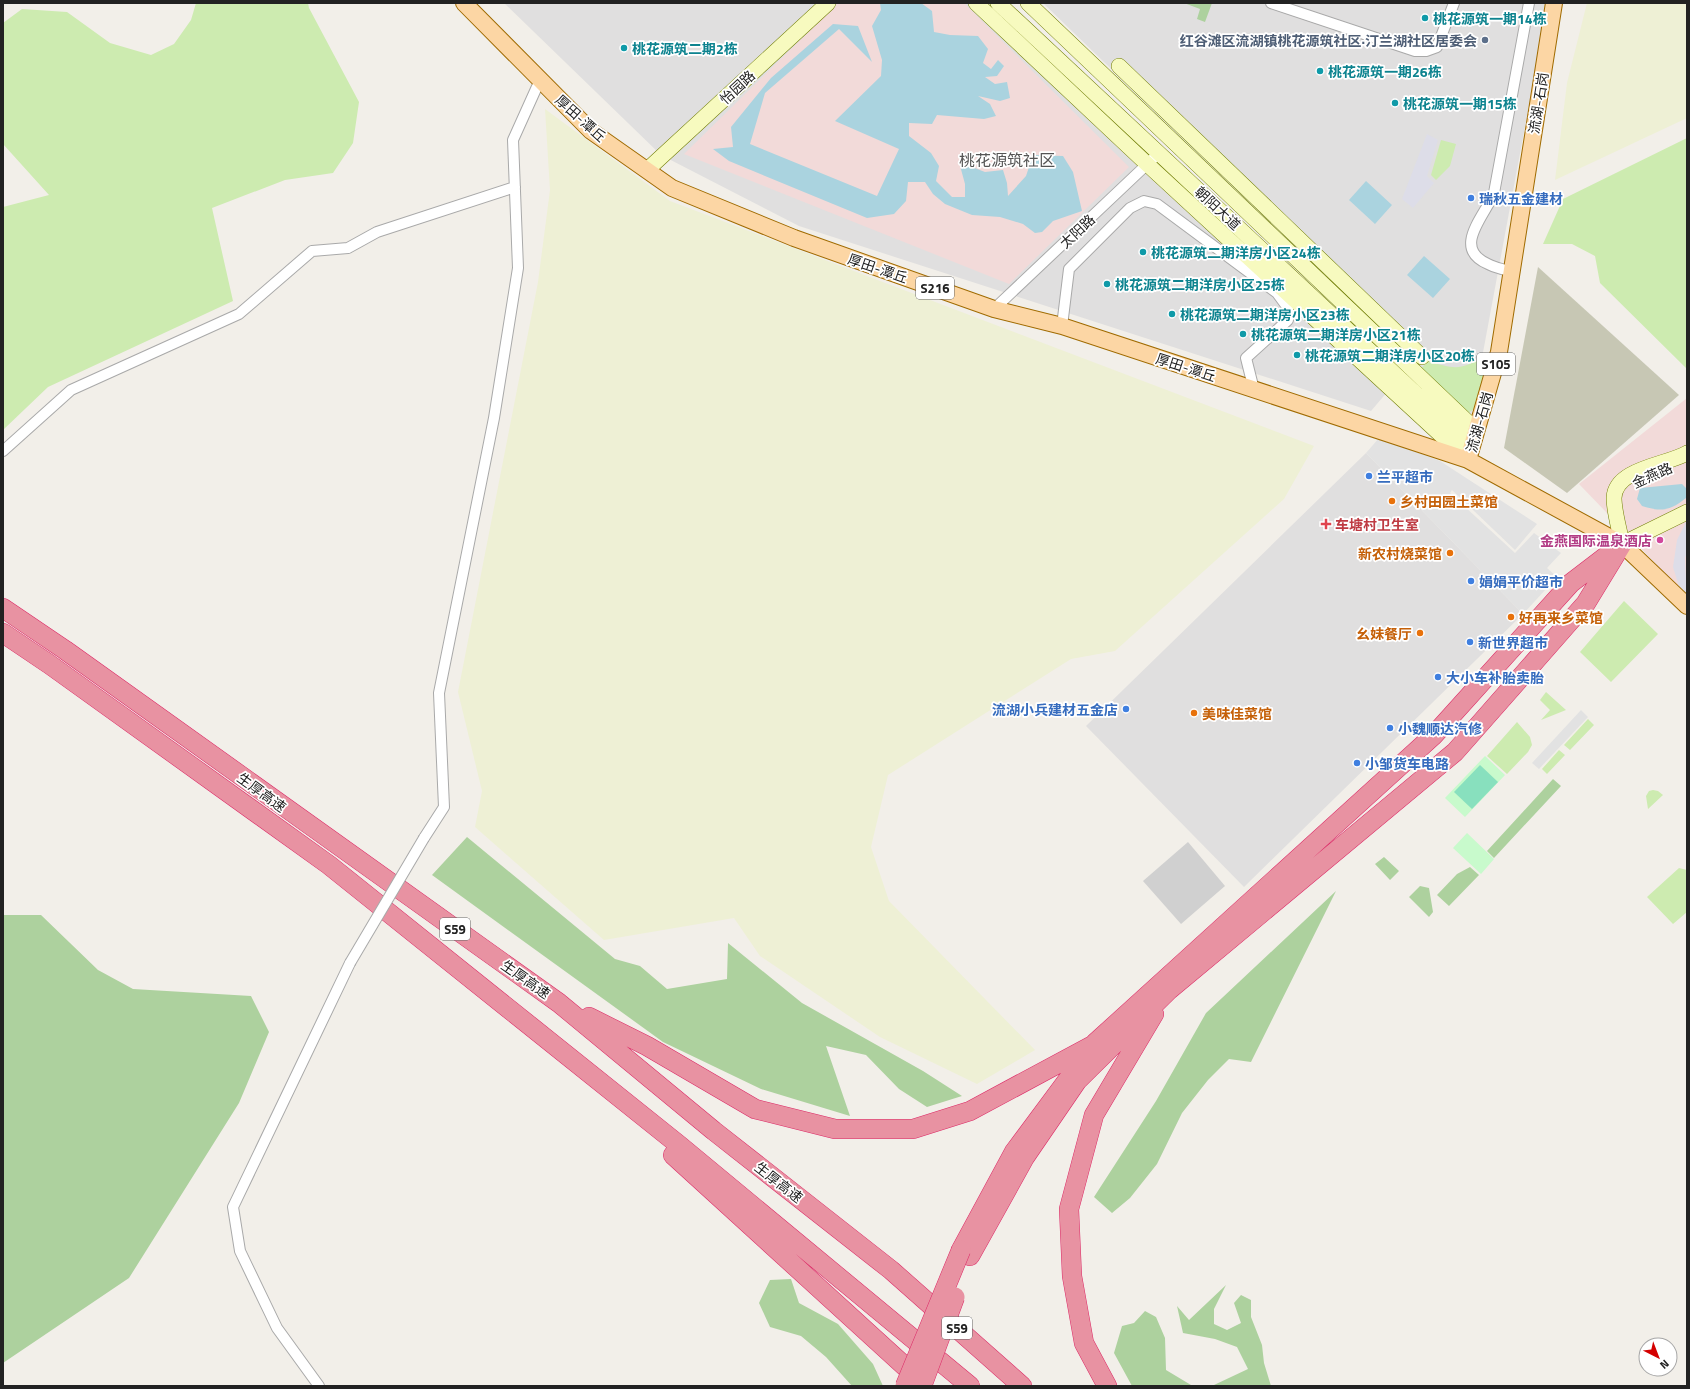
<svg xmlns="http://www.w3.org/2000/svg" width="1690" height="1389" font-family="'Titillium Web','Noto Sans SC',sans-serif">
<rect width="100%" height="100%" fill="#f2efe9"/>
<path fill="#e0dfdf" d="M 504,3 L 984,3 L 1394,384 L 1371,411 L 799,226 L 661,155 Z
M 1043,3 L 1548,3 L 1471,417 Z
M 1366,453 L 1523,614 L 1244,887 L 1086,726 Z"/>
<path fill="#f2dad9" d="M 838,3 L 964,3 L 1129,167 L 1009,284 L 684,154 Z
M 1687,398 L 1687,596 L 1579,484 Z"/>
<path fill="#d0d0d0" d="M 1188,842 L 1225,886 L 1181,924 L 1143,881 Z"/>
<path fill="#c7c7b4" d="M 1538,267 L 1679,395 L 1567,493 L 1504,448 Z"/>
<path fill="#eef0d5" d="M 1587,3 L 1687,3 L 1687,118 L 1555,180 L 1567,83 Z
M 545,109 L 670,201 L 1314,446 L 1284,499 L 1115,651 L 1071,659 L 888,775 L 871,847 L 889,901 L 1035,1050 L 977,1084 L 880,1037 L 760,956 L 734,918 L 604,940 L 475,827 L 482,791 L 458,692 L 538,282 L 550,190 Z"/>
<path fill="#cdebb0" d="M 196,3 L 308,3 L 309,8 L 359,102 L 353,143 L 333,173 L 285,180 L 212,208 L 233,301 L 48,387 L 3,430 L 3,207 L 49,195 L 3,144 L 3,23 L 22,9 L 67,12 L 110,43 L 151,55 L 174,44 L 191,20 Z
M 1687,138 L 1687,369 L 1600,283 L 1595,256 L 1572,244 L 1543,244 L 1563,199 Z
M 1441,140 L 1456,144 L 1450,166 L 1436,180 L 1431,175 Z
M 1486,356 L 1489,362 L 1478,406 L 1467,414 L 1420,370 L 1428,361 C 1457,370 1459,370 1486,356 Z
M 1624,601 L 1658,634 L 1611,682 L 1580,652 Z
M 1546,692 L 1566,710 L 1541,720 L 1550,710 L 1540,700 Z
M 1588,719 L 1594,725 L 1570,750 L 1564,745 Z
M 1517,722 L 1530,737 L 1532,745 L 1528,752 L 1507,774 L 1487,756 Z
M 1559,750 L 1565,755 L 1547,774 L 1542,769 Z
M 1653,790 L 1658,791 L 1663,795 L 1648,809 L 1646,796 L 1649,791 Z
M 1679,868 L 1687,870 L 1687,912 L 1673,924 L 1647,897 Z"/>
<path fill="#add19e" d="M 1184,3 L 1212,3 L 1205,22 L 1197,19 L 1200,9 Z
M 1553,779 L 1561,786 L 1494,858 L 1487,851 Z
M 467,837 L 615,959 L 640,966 L 667,989 L 727,979 L 728,943 L 802,1003 L 923,1071 L 962,1096 L 927,1107 L 899,1089 L 866,1055 L 826,1046 L 850,1116 L 761,1089 L 663,1042 L 432,875 Z
M 1384,857 L 1399,871 L 1390,880 L 1375,864 Z
M 1470,867 L 1479,875 L 1449,906 L 1437,895 L 1457,874 Z
M 1420,886 L 1429,888 L 1433,912 L 1429,917 L 1409,897 Z
M 1336,891 L 1251,1062 L 1229,1059 L 1208,1080 L 1182,1113 L 1157,1164 L 1130,1198 L 1112,1213 L 1094,1197 L 1156,1101 L 1206,1013 Z
M 3,915 L 41,915 L 98,970 L 133,989 L 251,996 L 269,1032 L 239,1103 L 129,1278 L 3,1363 Z
M 791,1279 L 799,1303 L 838,1324 L 873,1364 L 883,1386 L 852,1386 L 826,1357 L 801,1336 L 770,1327 L 759,1303 L 770,1280 Z
M 1226,1285 L 1214,1309 L 1214,1324 L 1227,1330 L 1241,1323 L 1234,1303 L 1241,1295 L 1251,1300 L 1251,1317 L 1262,1345 L 1264,1363 L 1271,1386 L 1132,1386 L 1114,1353 L 1122,1326 L 1134,1323 L 1145,1311 L 1156,1317 L 1165,1338 L 1166,1370 L 1191,1385 L 1214,1385 L 1248,1369 L 1237,1347 L 1215,1339 L 1183,1333 L 1177,1306 L 1189,1320 Z"/>
<path fill="#c8facc" d="M 1485,756 L 1505,775 L 1465,817 L 1445,798 Z
M 1467,833 L 1494,859 L 1481,874 L 1453,848 Z"/>
<path fill="#88e0be" d="M 1480,765 L 1498,782 L 1472,809 L 1454,792 Z"/>
<path fill="#e2e2e2" d="M 1379,438 L 1440,461 L 1537,524 L 1515,550 L 1452,490 L 1450,493 L 1515,553 L 1534,533 L 1561,553 L 1547,568 L 1557,577 L 1523,614 L 1366,453 Z
M 1581,710 L 1588,717 L 1539,769 L 1532,763 Z"/>
<path fill="#dddde8" d="M 1427,134 L 1438,140 L 1427,176 L 1434,183 L 1413,208 L 1402,199 Z
M 1687,520 L 1687,552 L 1685,558 L 1687,599 L 1681,593 L 1673,567 L 1677,540 Z"/>
<path fill="#aad3df" d="M 880,3 L 921,3 L 932,11 L 934,32 L 950,35 L 978,36 L 988,49 L 983,63 L 991,69 L 998,60 L 1004,66 L 997,76 L 985,77 L 995,84 L 1007,82 L 1010,98 L 1000,101 L 978,96 L 990,104 L 996,116 L 984,119 L 937,115 L 932,124 L 909,123 L 909,136 L 931,153 L 939,166 L 936,181 L 952,197 L 965,197 L 965,184 L 959,162 L 985,172 L 1003,170 L 1007,183 L 1008,196 L 1026,176 L 1033,155 L 1063,156 L 1073,172 L 1082,211 L 1053,221 L 1042,232 L 1035,233 L 1023,224 L 1000,217 L 972,215 L 945,204 L 933,194 L 925,182 L 908,182 L 906,201 L 894,214 L 867,218 L 729,161 L 713,149 L 733,147 L 731,127 L 771,78 L 833,24 L 858,26 L 872,62 L 839,29 L 765,93 L 750,144 L 877,196 L 899,149 L 835,121 L 881,76 L 882,60 L 872,26 L 881,10 Z
M 1366,181 L 1392,205 L 1375,224 L 1349,200 Z
M 1424,256 L 1450,279 L 1433,298 L 1407,275 Z
M 1682,484 L 1687,489 L 1686,498 C 1670,511 1661,512 1642,506 L 1637,499 L 1640,488 Z"/>
<g fill="none" stroke-linecap="round" stroke-linejoin="round">
<defs>
<path id="street" d="M 1271,3 L 1415,51 L 1426,51 L 1437,47 L 1454,3
M 1511,272 C 1504,269 1495,268 1488,264 C 1451,248 1485,216 1494,193 L 1529,3
M 994,309 L 1159,153
M 1062,326 L 1069,269 L 1130,208 L 1144,201 L 1157,204 L 1277,293 L 1288,308 L 1288,320 L 1246,358 L 1254,390
M 3,451 L 71,390 L 239,314 L 312,251 L 348,248 L 377,232 L 515,187
M 424,838 L 444,807 L 439,693 L 494,418 L 518,268 L 513,140 L 540,80
M 319,1386 L 277,1328 L 240,1251 L 233,1207 L 350,963"/>
<path id="secondary" d="M 976,3 L 1147,164 L 1468,460
M 998,3 L 1472,446
M 1028,3 L 1476,430
M 1119,66 L 1422,357
M 647,170 L 828,3
M 1622,544 C 1620,531 1614,512 1614,498 C 1615,468 1667,465 1687,453
M 1622,544 L 1687,512"/>
<path id="primary" d="M 464,3 L 591,131 L 672,188 L 794,238 L 994,309 L 1062,326 L 1468,460
M 1554,3 L 1499,352 L 1468,460 L 1622,544 L 1687,606"/>
<path id="highway" d="M 3,608 L 65,650 L 559,1003 L 714,1131 L 891,1270 L 1022,1386
M 3,633 L 49,664 L 329,865 L 679,1145 L 970,1386
M 589,1017 L 647,1046 L 755,1109 L 835,1129 L 913,1129 L 970,1111 L 1091,1046
M 673,1155 L 922,1382
M 961,1250 L 1014,1152 L 1095,1043 L 1434,735 L 1571,583 L 1622,544 L 1586,603 L 1455,752 L 1169,990 L 1077,1081 L 1025,1157 L 970,1256
M 1107,1386 L 1084,1343 L 1072,1276 L 1069,1209 L 1094,1115 L 1154,1014"/>
</defs>
<use href="#street" stroke="#a9a9a9" stroke-width="12"/>
<use href="#secondary" stroke="#707d05" stroke-width="16"/>
<use href="#primary" stroke="#a06b00" stroke-width="18"/>
<use href="#highway" stroke="#dc2a67" stroke-width="20"/>
<use href="#street" stroke="#fff" stroke-width="10"/>
<use href="#secondary" stroke="#f7fabf" stroke-width="15"/>
<use href="#primary" stroke="#fcd6a4" stroke-width="16"/>
<use href="#highway" stroke="#e892a2" stroke-width="19"/>
<defs>
<path id="street-bridge" d="M 350,963 L 424,838"/>
<path id="highway-bridge" d="M 905,1386 L 961,1250
M 922,1386 L 955,1297"/>
</defs>
<use href="#street-bridge" stroke="#a9a9a9" stroke-width="12" stroke-linecap="butt"/>
<use href="#highway-bridge" stroke="#dc2a67" stroke-width="20" stroke-linecap="butt"/>
<use href="#street-bridge" stroke="#fff" stroke-width="10"/>
<use href="#highway-bridge" stroke="#e892a2" stroke-width="19"/>
</g>
<g fill="#0f9aa8" stroke="#fff" stroke-width="1.5">
<circle cx="1425" cy="18" r="4"/>
<circle cx="624" cy="48" r="4"/>
<circle cx="1320" cy="71" r="4"/>
<circle cx="1395" cy="103" r="4"/>
<circle cx="1143" cy="252" r="4"/>
<circle cx="1107" cy="284" r="4"/>
<circle cx="1172" cy="314" r="4"/>
<circle cx="1243" cy="334" r="4"/>
<circle cx="1297" cy="355" r="4"/>
</g>
<circle fill="#5c6f8a" stroke="#fff" stroke-width="1.5" cx="1485" cy="40" r="4"/>
<g fill="#3f7fe0" stroke="#fff" stroke-width="1.5">
<circle cx="1471" cy="198" r="4"/>
<circle cx="1369" cy="476" r="4"/>
<circle cx="1471" cy="581" r="4"/>
<circle cx="1470" cy="642" r="4"/>
<circle cx="1438" cy="677" r="4"/>
<circle cx="1126" cy="709" r="4"/>
<circle cx="1390" cy="728" r="4"/>
<circle cx="1357" cy="763" r="4"/>
</g>
<g fill="#e8710a" stroke="#fff" stroke-width="1.5">
<circle cx="1392" cy="501" r="4"/>
<circle cx="1450" cy="553" r="4"/>
<circle cx="1511" cy="617" r="4"/>
<circle cx="1420" cy="633" r="4"/>
<circle cx="1194" cy="713" r="4"/>
</g>
<path fill="#e0444e" stroke="#fff" stroke-width="1.5" d="M1324 518h4v4h4v4h-4v4h-4v-4h-4v-4h4z"/>
<circle fill="#d1479c" stroke="#fff" stroke-width="1.5" cx="1660" cy="540" r="4"/>
<g text-anchor="middle" dominant-baseline="central" stroke-width="3.5" stroke-linejoin="round" paint-order="stroke">
<g fill="#fff" stroke="#646464" stroke-width="1">
<rect x="916" y="277" width="38" height="22" rx="3"/>
<rect x="1477" y="353" width="38" height="22" rx="3"/>
<rect x="440" y="918" width="30" height="22" rx="3"/>
<rect x="942" y="1317" width="30" height="22" rx="3"/>
</g>
<g font-size="13" font-weight="bold" fill="#222">
<text x="935" y="288">S216</text>
<text x="1496" y="364">S105</text>
<text x="455" y="929">S59</text>
<text x="957" y="1328">S59</text>
</g>
<g font-size="14" font-weight="bold" fill="#0d838f" stroke="#fff" text-anchor="start">
<text x="1433" y="18">桃花源筑一期14栋</text>
<text x="632" y="48">桃花源筑二期2栋</text>
<text x="1328" y="71">桃花源筑一期26栋</text>
<text x="1403" y="103">桃花源筑一期15栋</text>
<text x="1151" y="252">桃花源筑二期洋房小区24栋</text>
<text x="1115" y="284">桃花源筑二期洋房小区25栋</text>
<text x="1180" y="314">桃花源筑二期洋房小区23栋</text>
<text x="1251" y="334">桃花源筑二期洋房小区21栋</text>
<text x="1305" y="355">桃花源筑二期洋房小区20栋</text>
</g>
<g font-size="14" font-weight="bold" fill="#4e5e75" stroke="#fff" text-anchor="end">
<text x="1477" y="40">红谷滩区流湖镇桃花源筑社区·汀兰湖社区居委会</text>
</g>
<g font-size="14" fill="#222" stroke="#fff">
<text transform="translate(737 87) rotate(-43)">怡园路</text>
<text transform="translate(1538 103) rotate(-81)">流湖-石岗</text>
<text transform="translate(581 118) rotate(42)">厚田-潭丘</text>
<text transform="translate(1218 208) rotate(43)">朝阳大道</text>
<text transform="translate(1077 231) rotate(-43)">太阳路</text>
<text transform="translate(878 268) rotate(19)">厚田-潭丘</text>
<text transform="translate(1186 367) rotate(18)">厚田-潭丘</text>
<text transform="translate(1479 422) rotate(-74)">流湖-石岗</text>
<text transform="translate(1652 475) rotate(-24)">金燕路</text>
<text transform="translate(262 792) rotate(36)">生厚高速</text>
<text transform="translate(526 979) rotate(35)">生厚高速</text>
<text transform="translate(779 1182) rotate(38)">生厚高速</text>
</g>
<g font-size="14" font-weight="bold" fill="#366cbe" stroke="#fff" text-anchor="start">
<text x="1479" y="198">瑞秋五金建材</text>
<text x="1377" y="476">兰平超市</text>
<text x="1479" y="581">娟娟平价超市</text>
<text x="1478" y="642">新世界超市</text>
<text x="1446" y="677">大小车补胎卖胎</text>
<text x="1118" y="709" text-anchor="end">流湖小兵建材五金店</text>
<text x="1398" y="728">小魏顺达汽修</text>
<text x="1365" y="763">小邹货车电路</text>
</g>
<g font-size="14" font-weight="bold" fill="#c56008" stroke="#fff" text-anchor="start">
<text x="1400" y="501">乡村田园土菜馆</text>
<text x="1442" y="553" text-anchor="end">新农村烧菜馆</text>
<text x="1519" y="617">好再来乡菜馆</text>
<text x="1412" y="633" text-anchor="end">幺妹餐厅</text>
<text x="1202" y="713">美味佳菜馆</text>
</g>
<g font-size="14" font-weight="bold" fill="#be3a42" stroke="#fff" text-anchor="start">
<text x="1335" y="524">车塘村卫生室</text>
</g>
<g font-size="14" font-weight="bold" fill="#b23c85" stroke="#fff" text-anchor="end">
<text x="1652" y="540">金燕国际温泉酒店</text>
</g>
<g font-size="16" fill="#555" stroke="#fff">
<text x="1007" y="160">桃花源筑社区</text>
</g>
</g>
<rect width="1690" height="1389" fill="none" stroke="#222222" stroke-width="8"/>
<g transform="translate(1658 1357) rotate(138)"><circle r="19" fill="#ffffff" stroke="#a7a7a7"/>
<path d="M0-3L7 15L0 10L-7 15Z" fill="#d40000"/>
<text y="-6" font-size="11" font-weight="bold" text-anchor="middle" fill="#222222">N</text>
</g>
</svg>
